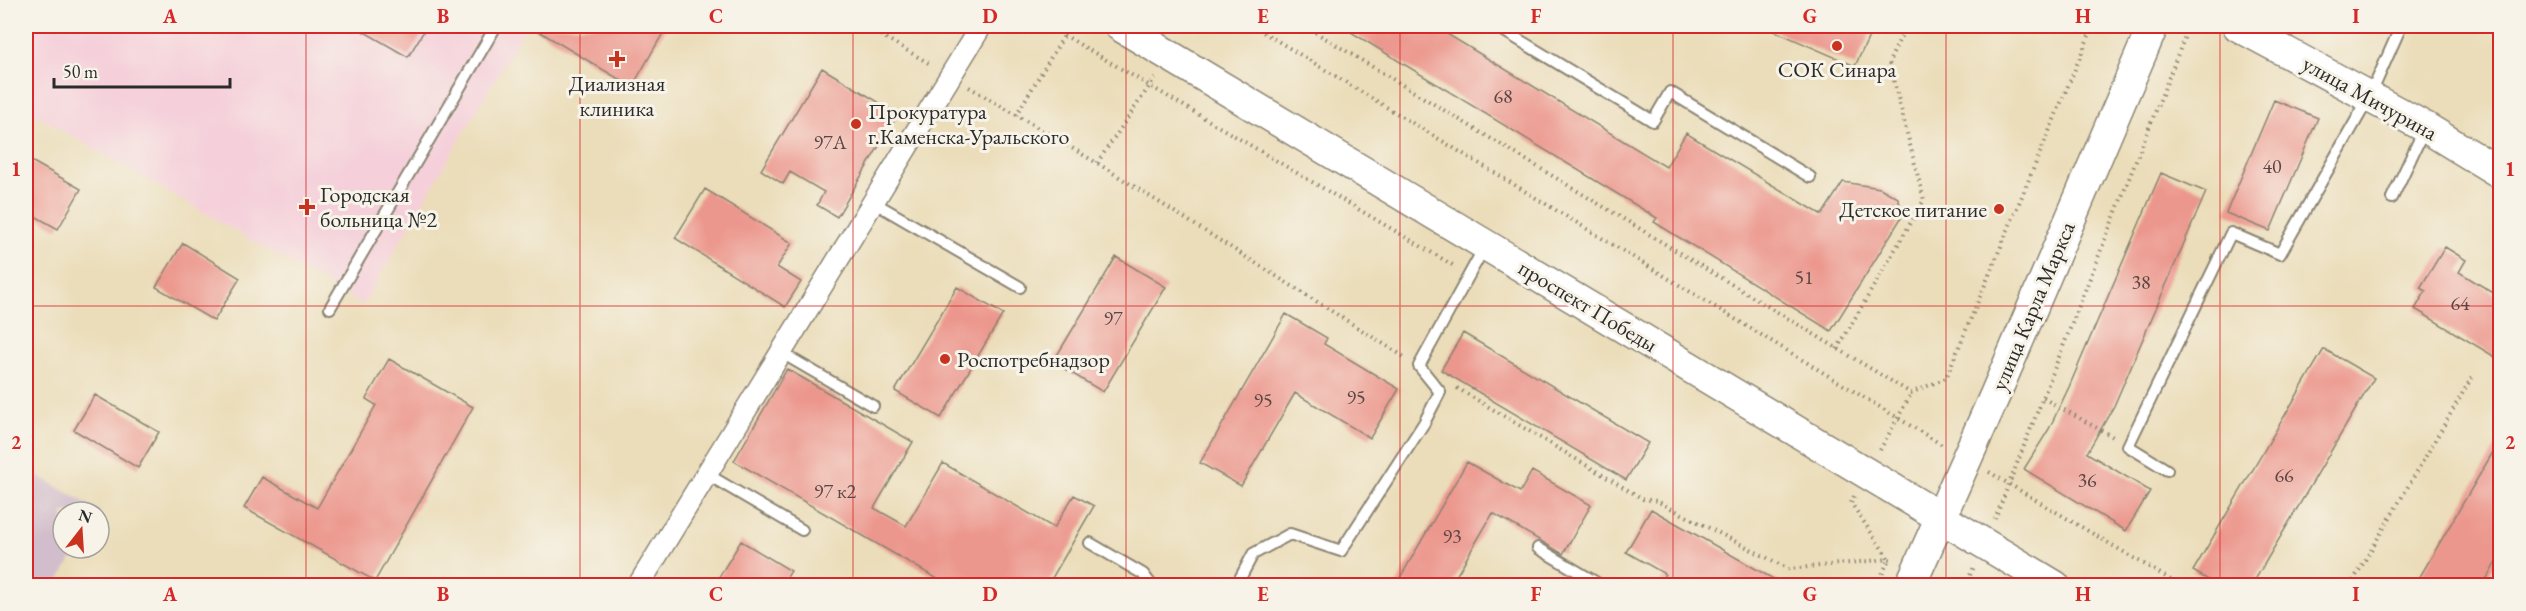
<svg xmlns="http://www.w3.org/2000/svg" width="2526" height="611" font-family="'EB Garamond',serif">
<rect width="100%" height="100%" fill="#f7f3e8"/>
<filter id="ink" filterUnits="userSpaceOnUse"><feTurbulence type="fractalNoise" baseFrequency=".0167" numOctaves="2"/><feDisplacementMap in="SourceGraphic" scale="12" xChannelSelector="R" yChannelSelector="G"/><feConvolveMatrix kernelMatrix="1 2 1 2 8 2 1 2 1" color-interpolation-filters="sRGB"/></filter>
<filter id="wash" filterUnits="userSpaceOnUse"><feTurbulence type="fractalNoise" baseFrequency=".008" numOctaves="4" result="noise"/><feDisplacementMap in="SourceGraphic" scale="24" xChannelSelector="R" yChannelSelector="G"/><feGaussianBlur stdDeviation="1.35" result="paint"/><feColorMatrix in="noise" values="0 0 0 0 0 0 0 0 0 0 0 0 0 0 0 0 0 1.4 0 .05"/><feComposite in="paint" operator="in"/></filter>
<g filter="url(#wash)">
<rect width="100%" height="100%" fill="#ebddb9"/>
<path fill="#f5cfda" d="M 26,26 L 526,26 L 363,305 L 26,109 Z"/>
<path fill="#d1bdcb" d="M 26,469 L 100,511 L 99,514 L 63,512 L 63,548 L 78,548 L 56,585 L 26,585 Z"/>
<g id="blocks">
<path fill="#ec978d" d="M 354,26 L 427,26 L 408,57 Z
M 530,26 L 667,26 L 632,87 Z
M 1341,26 L 1434,26 L 1666,167 L 1686,133 L 1822,215 L 1843,182 L 1880,188 L 1898,198 L 1903,215 L 1831,331 L 1654,222 L 1657,218 Z
M 1763,26 L 1874,26 L 1855,66 Z
M 822,68 L 898,114 L 837,217 L 817,205 L 824,192 L 790,172 L 783,184 L 761,170 Z
M 2274,100 L 2318,118 L 2270,231 L 2226,213 Z
M 26,158 L 81,189 L 58,229 L 26,211 Z
M 2161,173 L 2206,192 L 2114,406 L 2087,453 L 2150,491 L 2126,531 L 2024,469 L 2049,429 L 2069,387 Z
M 705,189 L 792,243 L 777,267 L 801,282 L 785,307 L 675,238 Z
M 183,243 L 240,278 L 214,321 L 156,287 Z
M 2445,247 L 2466,260 L 2459,272 L 2500,297 L 2500,360 L 2415,309 L 2426,291 L 2420,288 Z
M 1116,257 L 1166,287 L 1103,392 L 1053,362 Z
M 957,287 L 1003,314 L 941,418 L 895,391 Z
M 1286,314 L 1327,338 L 1324,344 L 1399,389 L 1370,438 L 1295,393 L 1241,486 L 1200,463 Z
M 1463,333 L 1648,443 L 1626,480 L 1441,370 Z
M 2324,349 L 2374,378 L 2252,585 L 2217,585 L 2193,571 Z
M 389,359 L 473,407 L 375,581 L 244,508 L 262,477 L 317,508 L 376,405 L 366,399 Z
M 787,369 L 913,442 L 874,508 L 906,526 L 943,463 L 1054,528 L 1074,495 L 1094,506 L 1048,585 L 948,585 L 734,461 Z
M 95,395 L 159,432 L 138,468 L 74,430 Z
M 2500,440 L 2500,555 L 2483,585 L 2415,585 Z
M 1467,462 L 1520,492 L 1532,471 L 1591,505 L 1563,554 L 1493,513 L 1451,585 L 1396,585 Z
M 1651,509 L 1784,585 L 1658,585 L 1665,574 L 1626,552 Z
M 741,541 L 791,571 L 782,585 L 714,585 Z"/>
</g>
</g>
<g filter="url(#ink)">
<use href="#blocks" fill-opacity="0" stroke="#8b8472" stroke-width="1.5"/>
<g fill="none" stroke-linecap="round" stroke-linejoin="round">
<defs>
<path id="lane" d="M 1496,26 L 1653,121 L 1670,92 L 1810,177
M 2392,198 L 2424,130
M 873,202 L 1020,287
M 330,308 L 496,26
M 780,352 L 873,406
M 2167,470 L 2128,446 L 2231,233 L 2280,254 L 2370,96 L 2401,26
M 705,473 L 802,530
M 1090,543 L 1143,574 L 1152,586
M 1538,548 L 1602,586
M 1236,586 L 1253,554 L 1290,534 L 1341,551 L 1424,423 L 1440,392 L 1419,366 L 1485,246"/>
<path id="street" d="M 638,586 L 981,26"/>
<path id="secondary" d="M 1120,26 L 2055,586
M 2238,26 L 2425,127 L 2500,173
M 1910,586 L 1995,395 L 2153,26"/>
</defs>
<use href="#lane" stroke="#8b8472" stroke-width="14"/>
<use href="#street" stroke="#8b8472" stroke-width="24"/>
<use href="#secondary" stroke="#8b8472" stroke-width="33"/>
<path stroke="#8b8472" stroke-width="4" stroke-dasharray="1.5 4.5" stroke-linecap="butt" d="M 865,26 L 932,65
M 1253,26 L 1944,446
M 1305,26 L 1911,393 L 1946,378 L 2093,26
M 2493,26 L 2500,75
M 1064,35 L 1456,267
M 969,87 L 1097,163 L 1406,358
M 1016,115 L 1070,26
M 1097,163 L 1155,78
M 1837,349 L 1924,200 L 1889,62 L 1906,26
M 1457,388 L 1643,499 L 1657,501 L 1789,569 L 1889,559 L 1893,560
M 2043,398 L 2115,438
M 1880,450 L 1911,394
M 1989,472 L 2009,484 L 1995,519
M 1854,496 L 1851,503 L 1889,559 L 1877,586
M 1965,586 L 1974,567
M 2181,586 L 2009,484 L 2189,26
M 2350,586 L 2472,377"/>
<use href="#lane" stroke="#fff" stroke-width="10"/>
<use href="#street" stroke="#fff" stroke-width="21"/>
<use href="#secondary" stroke="#fff" stroke-width="30"/>
</g>
</g>
<path fill="none" stroke="#d62828" stroke-width="1.5" stroke-opacity="0.55" d="M 306,26 L 306,586M 580,26 L 580,586M 853,26 L 853,586M 1126,26 L 1126,586M 1400,26 L 1400,586M 1673,26 L 1673,586M 1946,26 L 1946,586M 2220,26 L 2220,586M 26,306 L 2500,306"/>
<g fill="#c8321e" stroke="#f7f3e8" stroke-width="2">
<circle cx="1837" cy="46" r="6"/>
<path d="M614 50h6v6h6v6h-6v6h-6v-6h-6v-6h6z"/>
<circle cx="856" cy="124" r="6"/>
<path d="M304 198h6v6h6v6h-6v6h-6v-6h-6v-6h6z"/>
<circle cx="1999" cy="209" r="6"/>
<circle cx="945" cy="359" r="6"/>
</g>
<g text-anchor="middle" dominant-baseline="central" stroke-width="6" stroke-linejoin="round" paint-order="stroke">
<g font-size="20" fill="#5b4644">
<text x="1503" y="96">68</text>
<text x="830" y="142">97А</text>
<text x="2272" y="166">40</text>
<text x="1804" y="277">51</text>
<text x="2141" y="282">38</text>
<text x="2460" y="303">64</text>
<text x="1113" y="318">97</text>
<text x="1356" y="397">95</text>
<text x="1263" y="400">95</text>
<text x="2284" y="475">66</text>
<text x="2087" y="480">36</text>
<text x="835" y="491">97 к2</text>
<text x="1452" y="536">93</text>
</g>
<g font-size="22" fill="#2b2b2b" stroke="#f7f3e8" text-anchor="start">
<text x="1837" y="69" text-anchor="middle">СОК Синара</text>
<text x="617" y="83" text-anchor="middle">Диализная<tspan x="617" dy="25">клиника</tspan></text>
<text x="868" y="111">Прокуратура<tspan x="868" dy="25">г.Каменска-Уральского</tspan></text>
<text x="320" y="194">Городская<tspan x="320" dy="25">больница №2</tspan></text>
<text x="1987" y="209" text-anchor="end">Детское питание</text>
<text x="957" y="359">Роспотребнадзор</text>
</g>
<g font-size="22" fill="#2b2b2b" stroke="#f7f3e8">
<text transform="translate(2370 98) rotate(29)">улица Мичурина</text>
<text transform="translate(1588 306) rotate(31)">проспект Победы</text>
<text transform="translate(2033 306) rotate(-67)">улица Карла Маркса</text>
</g>
</g>
<rect width="2526" height="611" fill="none" stroke="#f7f3e8" stroke-width="66"/>
<g transform="translate(81 530) rotate(17)"><circle r="28" fill="#f7f3e8" stroke="#a5a39c" stroke-width="1.5"/>
<path d="M0-4.5L10 22L0 15L-10 22Z" fill="#c8321e"/>
<text y="-9" font-size="16" font-weight="bold" text-anchor="middle" fill="#2b2b2b">N</text>
</g>
<path d="M54 78v9h176v-9" fill="none" stroke="#2b2b2b" stroke-width="3"/>
<text x="63" y="78" font-size="18" fill="#2b2b2b" stroke="#f7f3e8" stroke-width="4.5" paint-order="stroke">50 m</text>
<rect x="33" y="33" width="2460" height="545" fill="none" stroke="#d62828" stroke-width="2"/>
<g font-size="20" text-anchor="middle" font-weight="bold" fill="#d62828">
<text x="170" y="23">A</text>
<text x="443" y="23">B</text>
<text x="716" y="23">C</text>
<text x="990" y="23">D</text>
<text x="1263" y="23">E</text>
<text x="1536" y="23">F</text>
<text x="1810" y="23">G</text>
<text x="2083" y="23">H</text>
<text x="2356" y="23">I</text>
<text x="16" y="176">1</text>
<text x="2510" y="176">1</text>
<text x="16" y="449">2</text>
<text x="2510" y="449">2</text>
<text x="170" y="601">A</text>
<text x="443" y="601">B</text>
<text x="716" y="601">C</text>
<text x="990" y="601">D</text>
<text x="1263" y="601">E</text>
<text x="1536" y="601">F</text>
<text x="1810" y="601">G</text>
<text x="2083" y="601">H</text>
<text x="2356" y="601">I</text>
</g>
</svg>
